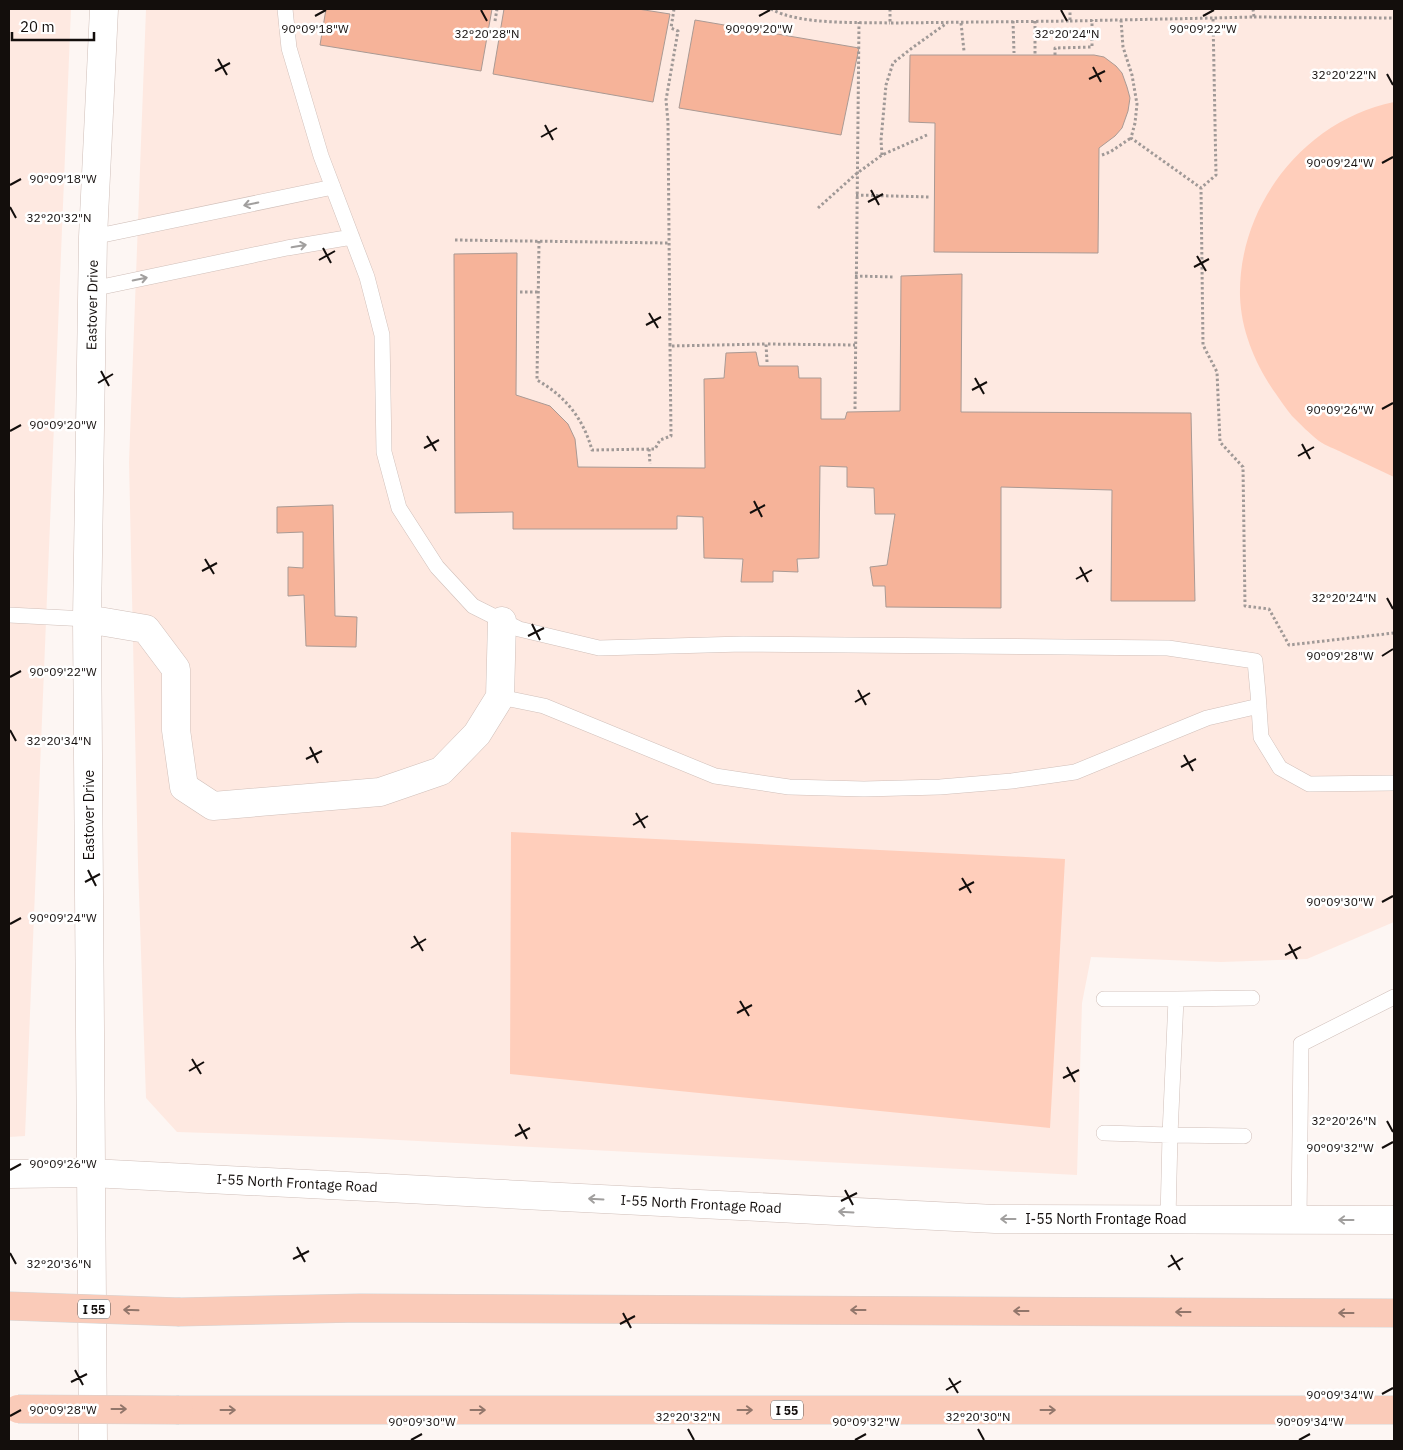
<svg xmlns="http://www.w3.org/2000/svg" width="1403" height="1450" font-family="'IBM Plex Sans',sans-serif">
<rect width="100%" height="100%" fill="#fdf6f3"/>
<path fill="#fee9e1" d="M 9,9 L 71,9 L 25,1136 L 9,1137 Z
M 146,9 L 1394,9 L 1394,922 L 1307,959 L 1221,962 L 1091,957 L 1082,1003 L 1077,1175 L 360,1138 L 177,1132 L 146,1098 L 138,865 L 129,462 Z"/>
<path fill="#ffcebb" d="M 1394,102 L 1394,477 C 1377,469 1360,461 1343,453 C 1336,449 1326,446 1319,441 C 1310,434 1300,424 1292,416 C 1286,409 1281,401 1276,394 C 1256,366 1241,331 1240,296 C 1238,205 1305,120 1394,102 Z
M 511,832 L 1065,859 L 1050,1128 L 510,1074 Z"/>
<path fill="#f6b399" stroke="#aa9a94" d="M 326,9 L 492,9 L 481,71 L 320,45 Z
M 504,9 L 638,9 L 670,14 L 653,102 L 493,74 Z
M 695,20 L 859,48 L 841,135 L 679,108 Z
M 910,55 L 1094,55 L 1104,57 L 1116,66 L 1122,73 L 1127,87 L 1130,98 L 1128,111 L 1122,128 L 1115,136 L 1099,148 L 1098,253 L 934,252 L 935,123 L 909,122 Z
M 517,253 L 516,395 L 550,406 L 568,424 L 575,439 L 578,467 L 705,468 L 704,379 L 724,378 L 726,353 L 756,352 L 759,366 L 798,366 L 799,378 L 821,378 L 821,419 L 845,419 L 847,412 L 900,411 L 901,276 L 962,274 L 961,412 L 1191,413 L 1195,601 L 1111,601 L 1112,490 L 1001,487 L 1001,608 L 886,607 L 885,586 L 873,586 L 870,567 L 887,565 L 895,514 L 875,514 L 874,488 L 847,487 L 847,467 L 820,466 L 819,558 L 797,559 L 798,572 L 773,571 L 773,582 L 741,582 L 743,559 L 704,558 L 703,517 L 677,516 L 677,529 L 513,529 L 513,512 L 455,513 L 454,254 Z
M 333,505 L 335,616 L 357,617 L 356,647 L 306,646 L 304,595 L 288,596 L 288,567 L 303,568 L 303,532 L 277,533 L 277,507 Z"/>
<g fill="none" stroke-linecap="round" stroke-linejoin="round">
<defs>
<path id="service" d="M 285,9 L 289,48 L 321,156 L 367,277 L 382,335 L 384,452 L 399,508 L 437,567 L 473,606 L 519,629 L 599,648 L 743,644 L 1168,648 L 1255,661 L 1258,693 L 1261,737 L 1280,768 L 1309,784 L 1394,783
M 93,237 L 333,187
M 92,289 L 287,248 L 352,237
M 9,615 L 87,619
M 500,697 L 544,706 L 715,776 L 789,787 L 864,789 L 940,787 L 1012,781 L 1075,772 L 1207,718 L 1259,706
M 1104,999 L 1176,999 L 1170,1135 L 1244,1136
M 1176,999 L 1252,998
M 1104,1133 L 1170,1135 L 1168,1219
M 1299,1220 L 1301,1044 L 1394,997"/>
<path id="minor" d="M 87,619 L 146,629 L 176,669 L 176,730 L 184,787 L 213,806 L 380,792 L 441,771 L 477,734 L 500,697 L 502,621
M 93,1441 L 87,619 L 93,237 L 104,9"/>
<path id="tertiary" d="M 9,1174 L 91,1173 L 995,1219 L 1394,1220"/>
<path id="motorway" d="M 180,1312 L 360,1308 L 1394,1313
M 179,1410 L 1394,1410"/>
</defs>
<use href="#service" stroke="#d0bfb9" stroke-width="16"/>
<use href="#minor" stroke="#d0bfb9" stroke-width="29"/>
<use href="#tertiary" stroke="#d0bfb9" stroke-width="29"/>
<use href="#motorway" stroke="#d5d4d3" stroke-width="29"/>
<path stroke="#a09997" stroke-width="3" stroke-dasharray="2.5 2.5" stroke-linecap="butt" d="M 674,9 L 671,28 L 678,31 L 666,100 L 668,122 L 670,346 L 766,344
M 771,9 C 799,25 857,22 890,23
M 890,9 L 890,23 L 1070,21 L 1070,9
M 1253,9 L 1254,17 L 1213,18 L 1216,175 L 1201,188 L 1203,345 L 1217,372 L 1220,442 L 1243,467 L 1245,606 L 1269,609 L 1289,645 L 1394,633
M 1254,17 L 1394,18
M 1121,20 L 1123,47 L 1132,75 L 1137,104 L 1135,123 L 1131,138 L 1201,188
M 495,21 L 497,9
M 1013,21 L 1014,53
M 1035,21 L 1035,55
M 1070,21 L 1213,18
M 961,23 L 964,51
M 1055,55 L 1055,48 L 1092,47 L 1092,20
M 882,155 L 881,140 L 886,85 L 893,63 L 912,48 L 947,23
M 1102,155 L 1110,152 L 1131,138
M 856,195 L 930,197
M 818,208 L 856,174 L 882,155 L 927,135
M 455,240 L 668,243
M 539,241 L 537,380 C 565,396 583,418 592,450 L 655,449 L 660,440 L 671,436 L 670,344
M 855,276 L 895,277
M 520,292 L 539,292
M 767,362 L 766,344 L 855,345
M 855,409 L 859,22
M 649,449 L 650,464"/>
<use href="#service" stroke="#fff" stroke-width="15"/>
<use href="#minor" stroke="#fff" stroke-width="28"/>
<use href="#tertiary" stroke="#fff" stroke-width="28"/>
<use href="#motorway" stroke="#facbb9" stroke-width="28"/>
<defs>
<path id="motorway-bridge" d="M 9,1306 L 180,1312
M 18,1409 L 179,1410"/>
</defs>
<use href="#motorway-bridge" stroke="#d5d4d3" stroke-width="29" stroke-linecap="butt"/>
<use href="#motorway-bridge" stroke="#facbb9" stroke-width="28"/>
</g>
<defs><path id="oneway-shaft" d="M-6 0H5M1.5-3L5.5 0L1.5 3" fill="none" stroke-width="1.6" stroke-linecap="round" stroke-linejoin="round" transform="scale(1.25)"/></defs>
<g stroke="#a19f9e">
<use href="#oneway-shaft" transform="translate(251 204) rotate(168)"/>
<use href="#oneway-shaft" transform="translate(299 246) rotate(-10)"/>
<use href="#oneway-shaft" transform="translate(140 279) rotate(-12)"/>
<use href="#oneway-shaft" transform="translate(596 1199) rotate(-177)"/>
<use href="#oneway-shaft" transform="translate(846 1212) rotate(-177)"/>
<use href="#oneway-shaft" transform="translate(1008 1219) rotate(-180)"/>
<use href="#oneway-shaft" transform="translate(1346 1220) rotate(-180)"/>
</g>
<g stroke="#92766b">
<use href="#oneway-shaft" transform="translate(131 1310) rotate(-178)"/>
<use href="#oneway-shaft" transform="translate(858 1310) rotate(-180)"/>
<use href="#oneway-shaft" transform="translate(1021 1311) rotate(-180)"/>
<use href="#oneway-shaft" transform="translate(1183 1312) rotate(-180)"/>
<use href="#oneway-shaft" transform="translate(1346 1313) rotate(-180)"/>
<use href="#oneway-shaft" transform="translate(119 1409)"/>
<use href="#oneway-shaft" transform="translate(228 1410)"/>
<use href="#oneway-shaft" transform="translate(478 1410)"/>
<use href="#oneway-shaft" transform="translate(745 1410)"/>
<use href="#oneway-shaft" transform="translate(1048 1410)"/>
</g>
<path fill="none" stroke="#130e0c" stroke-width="2" d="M 481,10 L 487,21M 1061,10 L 1067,21M 315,16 L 326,10M 759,16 L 770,10M 1203,16 L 1214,10M 218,59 L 227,75M 1093,67 L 1101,82M 215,71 L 230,63M 1387,74 L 1393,85M 1089,79 L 1105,71M 545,125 L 553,140M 541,137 L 557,128M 1382,163 L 1393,157M 10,185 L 21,179M 871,190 L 879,205M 868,202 L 883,194M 10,207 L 16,218M 323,248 L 331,263M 1197,256 L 1206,271M 319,260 L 335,251M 1194,267 L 1209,259M 649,313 L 658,328M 646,325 L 661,317M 101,371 L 109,386M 975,378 L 984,394M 98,383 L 113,374M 972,390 L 987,382M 1382,409 L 1393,403M 10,431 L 21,425M 427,436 L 436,451M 1302,444 L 1310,459M 424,448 L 439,440M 1298,456 L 1314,447M 754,501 L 762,517M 750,513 L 765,505M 205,559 L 214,574M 1080,567 L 1088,582M 202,571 L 217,563M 1076,579 L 1092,570M 1387,598 L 1393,609M 532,624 L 540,640M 528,636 L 544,628M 1382,656 L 1393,649M 10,677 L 21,671M 858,690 L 866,705M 855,702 L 870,693M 10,730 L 16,741M 310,747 L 318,763M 1184,755 L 1193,771M 306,759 L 322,751M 1181,767 L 1196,759M 636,813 L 645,828M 633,825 L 648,816M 88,870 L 96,886M 962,878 L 971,893M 85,882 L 100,874M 959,890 L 974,882M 1382,902 L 1393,896M 10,924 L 21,918M 414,936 L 423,951M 1289,944 L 1297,959M 411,948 L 426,939M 1285,955 L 1301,947M 740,1001 L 749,1016M 737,1013 L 752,1005M 192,1059 L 201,1074M 1067,1067 L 1075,1082M 189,1071 L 204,1062M 1063,1078 L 1079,1070M 1387,1121 L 1393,1132M 519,1124 L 527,1139M 515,1136 L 530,1128M 1382,1148 L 1393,1142M 10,1170 L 21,1164M 845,1190 L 853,1205M 841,1201 L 857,1193M 297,1247 L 305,1262M 10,1253 L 16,1264M 1171,1255 L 1180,1270M 293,1259 L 309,1251M 1168,1267 L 1183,1258M 623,1313 L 631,1328M 620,1324 L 635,1316M 75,1370 L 83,1385M 949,1378 L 958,1393M 71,1382 L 87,1374M 946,1390 L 961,1381M 1382,1394 L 1393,1388M 10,1416 L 21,1410M 688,1429 L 694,1440M 978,1429 L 984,1440M 411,1440 L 422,1434M 855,1440 L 866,1434M 1299,1440 L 1310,1434"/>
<g text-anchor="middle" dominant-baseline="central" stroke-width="5" stroke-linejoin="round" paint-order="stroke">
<g fill="#fff" stroke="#5a5655" stroke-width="1">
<rect x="78" y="1299.5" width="32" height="19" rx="4"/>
<rect x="771" y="1400.5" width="32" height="19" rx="4"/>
</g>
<g font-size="12" font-weight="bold" fill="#130e0c">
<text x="94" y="1309">I 55</text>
<text x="787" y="1410">I 55</text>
</g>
<g font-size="14" fill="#130e0c" stroke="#fff">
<text transform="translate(92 305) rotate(-89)">Eastover Drive</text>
<text transform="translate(89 815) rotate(-90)">Eastover Drive</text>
<text transform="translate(297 1183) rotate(3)">I-55 North Frontage Road</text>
<text transform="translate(701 1204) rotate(3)">I-55 North Frontage Road</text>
<text x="1106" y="1219">I-55 North Frontage Road</text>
</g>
</g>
<g font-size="12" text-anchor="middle" fill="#130e0c" stroke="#fff" stroke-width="5" stroke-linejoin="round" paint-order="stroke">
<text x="315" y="33">90°09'18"W</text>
<text x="759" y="33">90°09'20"W</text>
<text x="1203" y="33">90°09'22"W</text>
<text x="487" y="38">32°20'28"N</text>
<text x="1067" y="38">32°20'24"N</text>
<text x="1344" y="79">32°20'22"N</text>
<text x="1340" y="167">90°09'24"W</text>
<text x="63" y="183">90°09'18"W</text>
<text x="59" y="222">32°20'32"N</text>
<text x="1340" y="414">90°09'26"W</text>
<text x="63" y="429">90°09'20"W</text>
<text x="1344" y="602">32°20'24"N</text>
<text x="1340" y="660">90°09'28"W</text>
<text x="63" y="676">90°09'22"W</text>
<text x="59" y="745">32°20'34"N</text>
<text x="1340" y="906">90°09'30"W</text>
<text x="63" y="922">90°09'24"W</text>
<text x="1344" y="1125">32°20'26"N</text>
<text x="1340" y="1152">90°09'32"W</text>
<text x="63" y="1168">90°09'26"W</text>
<text x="59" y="1268">32°20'36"N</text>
<text x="1340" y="1399">90°09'34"W</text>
<text x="63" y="1414">90°09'28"W</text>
<text x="688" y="1421">32°20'32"N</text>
<text x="978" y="1421">32°20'30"N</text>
<text x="422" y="1426">90°09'30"W</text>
<text x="866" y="1426">90°09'32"W</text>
<text x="1310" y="1426">90°09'34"W</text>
</g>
<rect width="1403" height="1450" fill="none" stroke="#130e0c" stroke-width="20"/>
<path d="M12 32v8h82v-8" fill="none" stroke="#130e0c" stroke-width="2.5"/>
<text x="20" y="32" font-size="15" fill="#130e0c" stroke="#ffffff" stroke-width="4" paint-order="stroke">20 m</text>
</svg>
